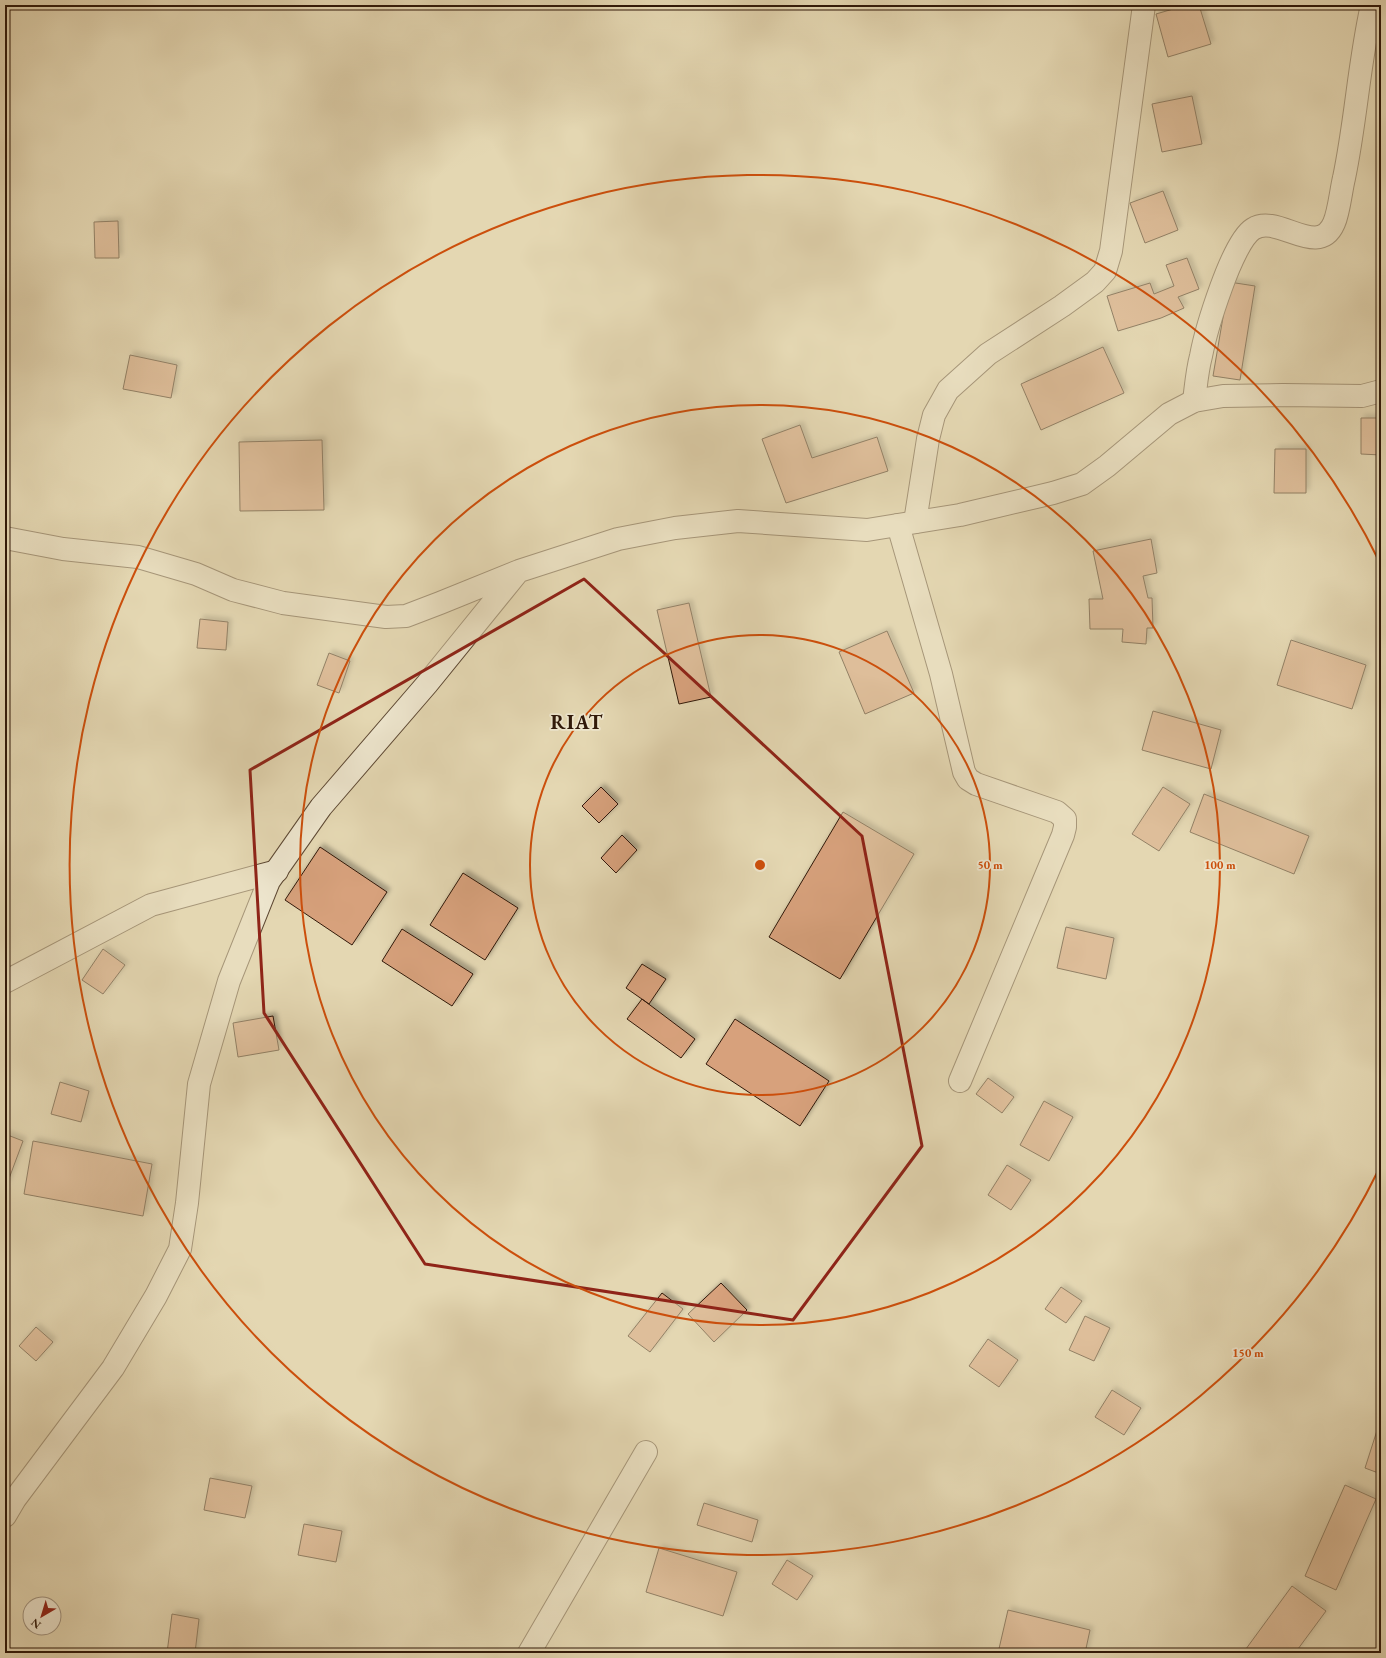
<svg xmlns="http://www.w3.org/2000/svg" width="1386" height="1658" font-family="'EB Garamond',serif">
<defs>
<filter id="shadow"><feDropShadow dx="3.5" dy="-3.5" stdDeviation="2" flood-color="#0004"/></filter>
</defs>
<rect width="100%" height="100%" fill="#e4d7b2"/>
<filter id="stains"><feTurbulence type="fractalNoise" baseFrequency=".005" numOctaves="4"/><feColorMatrix values="0 0 0 0 .2 0 0 0 0 .09 0 0 0 0 .02 0 0 0 .5 -.17"/></filter>
<radialGradient id="worn" r=".72"><stop offset=".6" stop-color="#630" stop-opacity="0"/><stop offset="1" stop-color="#630" stop-opacity=".3"/></radialGradient>
<path fill="#d7a17c" stroke="#301909" filter="url(#shadow)" d="M 1187,5 L 1199,5 L 1211,44 L 1168,57 L 1156,14 Z
M 1192,96 L 1202,144 L 1162,152 L 1152,104 Z
M 1163,191 L 1178,230 L 1145,243 L 1130,203 Z
M 118,221 L 119,258 L 95,258 L 94,222 Z
M 1187,258 L 1199,289 L 1178,297 L 1184,308 L 1161,318 L 1118,331 L 1107,296 L 1150,283 L 1154,294 L 1174,286 L 1166,265 Z
M 1229,282 L 1255,286 L 1240,380 L 1213,376 Z
M 1103,347 L 1124,393 L 1041,430 L 1021,384 Z
M 130,355 L 177,365 L 171,398 L 123,389 Z
M 1361,418 L 1381,418 L 1381,455 L 1361,454 Z
M 800,425 L 812,458 L 877,437 L 888,471 L 786,503 L 762,439 Z
M 322,440 L 324,510 L 240,511 L 239,442 Z
M 1275,449 L 1306,449 L 1306,493 L 1274,493 Z
M 1151,539 L 1157,573 L 1143,576 L 1148,598 L 1152,598 L 1153,628 L 1147,628 L 1146,644 L 1122,642 L 1123,629 L 1090,629 L 1089,599 L 1103,599 L 1093,551 Z
M 689,603 L 711,697 L 679,704 L 657,610 Z
M 200,619 L 228,622 L 226,650 L 197,648 Z
M 887,631 L 914,693 L 865,714 L 839,652 Z
M 1291,640 L 1366,665 L 1352,709 L 1277,685 Z
M 329,653 L 350,661 L 339,693 L 317,685 Z
M 1153,711 L 1221,730 L 1211,769 L 1142,750 Z
M 601,787 L 618,804 L 599,823 L 582,806 Z
M 1163,787 L 1190,804 L 1159,851 L 1132,834 Z
M 1204,794 L 1309,836 L 1294,874 L 1190,832 Z
M 843,812 L 914,854 L 840,979 L 769,937 Z
M 622,835 L 637,850 L 616,873 L 601,858 Z
M 320,847 L 387,892 L 352,945 L 285,900 Z
M 463,873 L 518,908 L 485,960 L 430,925 Z
M 1066,927 L 1114,938 L 1106,979 L 1057,968 Z
M 402,929 L 473,974 L 452,1006 L 382,961 Z
M 103,949 L 125,965 L 103,994 L 82,980 Z
M 642,964 L 666,979 L 649,1004 L 626,988 Z
M 642,999 L 695,1039 L 681,1058 L 627,1019 Z
M 273,1016 L 279,1050 L 238,1057 L 233,1023 Z
M 735,1019 L 829,1081 L 800,1126 L 706,1064 Z
M 988,1078 L 1014,1097 L 1002,1113 L 976,1094 Z
M 60,1082 L 89,1091 L 81,1122 L 51,1114 Z
M 1044,1101 L 1073,1117 L 1049,1161 L 1020,1145 Z
M 5,1134 L 23,1141 L 7,1184 L 5,1184 Z
M 33,1141 L 152,1164 L 143,1216 L 24,1194 Z
M 1007,1165 L 1031,1180 L 1011,1210 L 988,1195 Z
M 721,1283 L 747,1310 L 714,1342 L 688,1314 Z
M 1061,1287 L 1082,1301 L 1066,1323 L 1045,1309 Z
M 662,1293 L 683,1309 L 650,1352 L 628,1336 Z
M 1085,1316 L 1110,1328 L 1094,1361 L 1069,1350 Z
M 36,1327 L 53,1342 L 36,1361 L 19,1346 Z
M 988,1339 L 1018,1360 L 999,1387 L 969,1366 Z
M 1112,1390 L 1141,1408 L 1124,1435 L 1095,1417 Z
M 1381,1418 L 1381,1474 L 1365,1468 Z
M 210,1478 L 252,1486 L 245,1518 L 204,1510 Z
M 1345,1485 L 1376,1499 L 1336,1590 L 1305,1576 Z
M 704,1503 L 758,1520 L 752,1542 L 697,1525 Z
M 304,1524 L 342,1531 L 336,1562 L 298,1555 Z
M 659,1548 L 737,1572 L 723,1616 L 646,1592 Z
M 787,1560 L 813,1576 L 797,1600 L 772,1584 Z
M 1292,1586 L 1326,1611 L 1295,1653 L 1243,1653 Z
M 1008,1610 L 1090,1630 L 1085,1653 L 998,1653 Z
M 172,1614 L 199,1619 L 195,1653 L 167,1653 Z"/>
<g fill="none" stroke-linecap="round" stroke-linejoin="round">
<defs>
<path id="minor" d="M 1194,401 C 1196,386 1197,371 1201,356 C 1206,330 1232,242 1253,229 C 1278,213 1318,260 1334,223 C 1339,212 1341,190 1344,178 C 1356,121 1359,62 1372,5
M 915,522 L 928,439 L 934,415 L 948,390 L 988,354 L 1062,306 L 1095,282 L 1105,271 L 1111,251 L 1144,5
M 898,525 L 941,674 L 964,772 L 968,779 L 976,784 L 1057,812 L 1065,819 L 1065,827 L 1063,835 L 960,1081
M 5,982 L 151,905 L 277,871
M 529,1653 L 646,1452"/>
<path id="tertiary" d="M 5,538 L 63,549 L 138,557 L 196,574 L 233,590 L 283,603 L 386,617 L 406,616 L 440,603 L 519,571 L 618,539 L 675,528 L 738,521 L 867,530 L 960,515 L 1053,493 L 1082,484 L 1107,466 L 1169,414 L 1194,401 L 1223,396 L 1283,395 L 1362,396 L 1381,391
M 5,1516 L 15,1499 L 113,1368 L 156,1296 L 180,1249 L 187,1203 L 199,1084 L 229,981 L 269,881 L 321,807 L 427,684 L 517,573"/>
</defs>
<use href="#minor" stroke="#5d4833" stroke-width="24"/>
<use href="#tertiary" stroke="#5d4833" stroke-width="24"/>
<use href="#minor" stroke="#ede5cd" stroke-width="22"/>
<use href="#tertiary" stroke="#ede5cd" stroke-width="22"/>
</g>
<path d="M0 0H1386V1658H0ZM 584,579 L 862,836 L 922,1146 L 793,1320 L 425,1264 L 264,1013 L 250,770 Z" fill="#e4d7b2" fill-opacity=".55" fill-rule="evenodd"/>
<path fill="none" stroke="#8f2418" stroke-width="3" stroke-linejoin="round" d="M 584,579 L 862,836 L 922,1146 L 793,1320 L 425,1264 L 264,1013 L 250,770 Z"/>
<g fill="none" stroke="#cc4f0c" stroke-width="2">
<circle cx="760" cy="865" r="230"/>
<circle cx="760" cy="865" r="460"/>
<path d="M1380 1167A690 690 0 1 1 1380 563"/>
</g>
<g text-anchor="middle" dominant-baseline="central" stroke-width="3.5" stroke-linejoin="round" paint-order="stroke">
<g font-size="20" font-weight="bold" letter-spacing="1" fill="#301909" stroke="#ede5cd">
<text x="577" y="722">RIAT</text>
</g>
</g>
<circle cx="760" cy="865" r="6" fill="#cc4f0c" stroke="#ede5cd" stroke-width="2"/>
<g font-size="12" text-anchor="middle" font-weight="bold" fill="#cc4f0c" stroke="#ede5cd" stroke-width="3.5" stroke-linejoin="round" paint-order="stroke">
<text x="990" y="869">50 m</text>
<text x="1220" y="869">100 m</text>
<text x="1248" y="1357">150 m</text>
</g>
<rect width="1386" height="1658" fill="none" stroke="#e4d7b2" stroke-width="20"/>
<rect x="6" y="6" width="1374" height="1646" fill="none" stroke="#301909" stroke-width="2"/>
<rect x="10" y="10" width="1366" height="1638" fill="none" stroke="#301909"/>
<g transform="translate(42 1616) rotate(218)"><circle r="19" fill="#ede5cd" stroke="#a1937f"/>
<path d="M0-3L7 15L0 10L-7 15Z" fill="#8f2418"/>
<text y="-6" font-size="11" font-weight="bold" text-anchor="middle" fill="#301909">N</text>
</g>
<rect width="100%" height="100%" filter="url(#stains)"/>
<rect width="100%" height="100%" fill="url(#worn)"/>
</svg>
